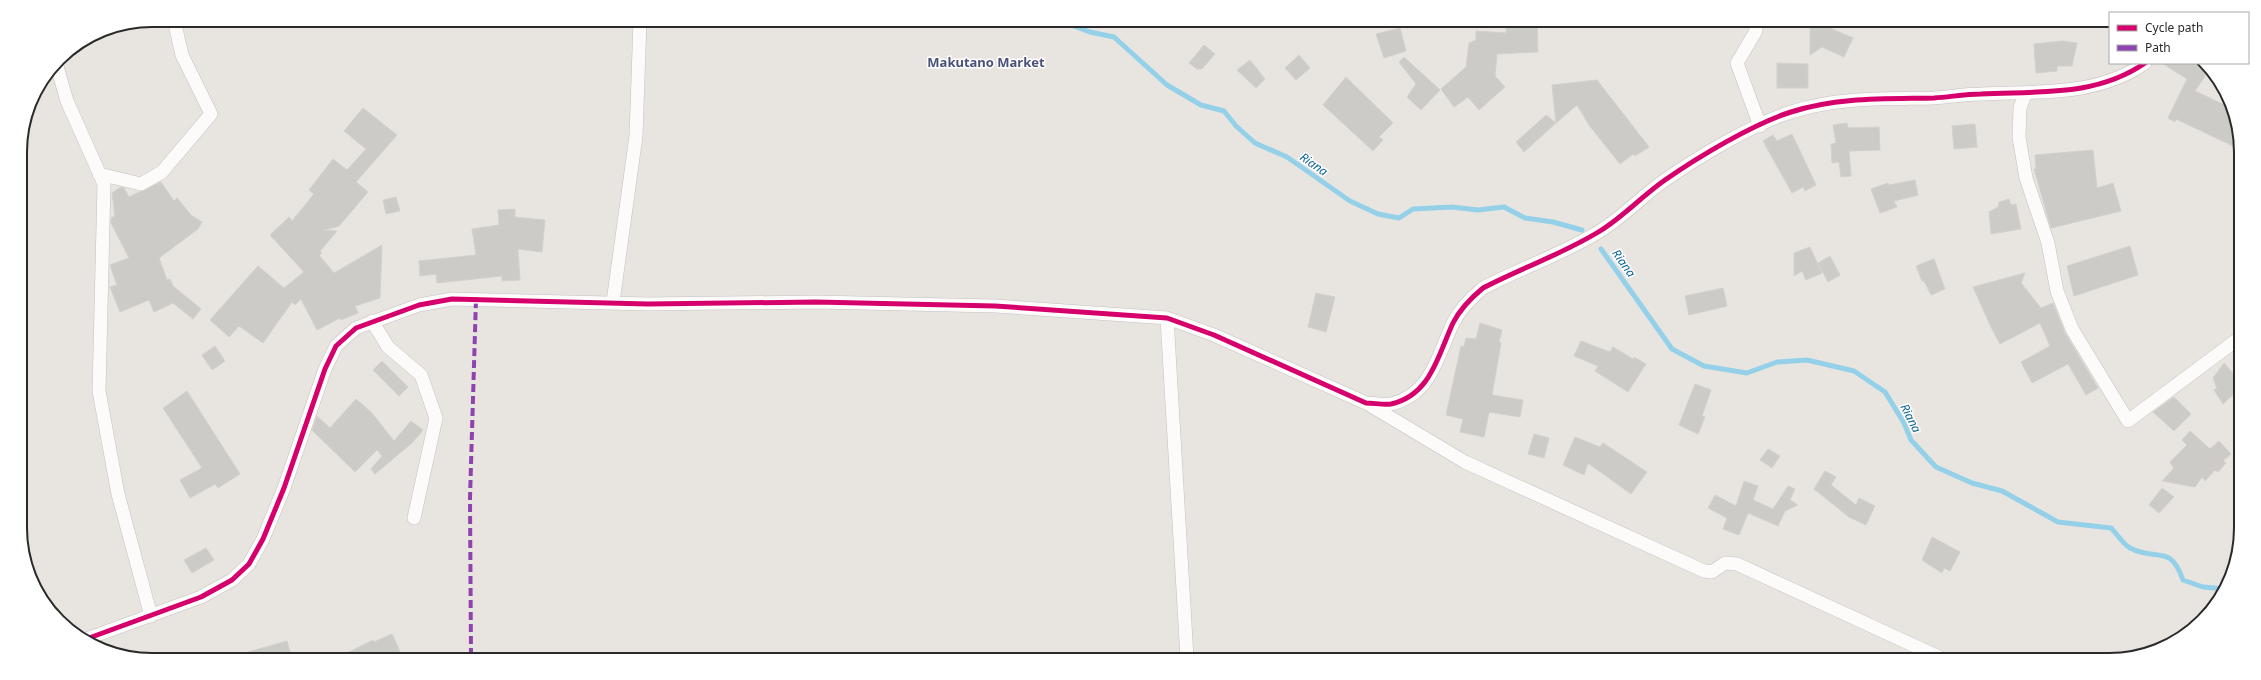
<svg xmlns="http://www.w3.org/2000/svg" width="2261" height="680" font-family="'Noto Sans',sans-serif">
<rect width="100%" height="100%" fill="#e8e5e0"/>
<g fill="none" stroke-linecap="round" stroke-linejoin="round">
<path stroke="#94d1e9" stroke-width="5" d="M 1063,22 L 1090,32 L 1114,37 L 1167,85 L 1201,105 L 1224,111 L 1236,126 L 1255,143 L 1287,157 L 1350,201 L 1378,214 L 1399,218 L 1413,209 L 1452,207 L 1478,210 L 1504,207 L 1525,218 L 1553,222 L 1582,230
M 1601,249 L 1672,349 L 1704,366 L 1747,373 L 1777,362 L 1807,360 L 1854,371 L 1885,392 L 1904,423 L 1911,440 L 1936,467 L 1972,483 L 2002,491 L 2058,522 L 2111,528 C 2117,534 2123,544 2130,548 C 2157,562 2170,543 2183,580 L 2203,587 L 2225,589"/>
</g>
<path fill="#cdcbc7" stroke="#d3d1cc" d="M 1506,23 L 1537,23 L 1538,52 L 1497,54 L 1495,76 L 1505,87 L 1479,110 L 1468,97 L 1454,107 L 1441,89 L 1466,67 L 1469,43 L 1476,40 L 1476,31 L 1506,33 Z
M 1810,24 L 1832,27 L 1832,29 L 1853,38 L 1844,57 L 1822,47 L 1810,55 Z
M 1400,28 L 1406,51 L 1384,58 L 1376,34 Z
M 2062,41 L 2077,43 L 2072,66 L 2057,66 L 2057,71 L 2036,73 L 2034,44 Z
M 1204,45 L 1215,54 L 1202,69 L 1197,69 L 1189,63 Z
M 1299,55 L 1310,68 L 1296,80 L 1285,68 Z
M 1404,57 L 1440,90 L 1421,110 L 1407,97 L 1416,84 L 1399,62 Z
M 1250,60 L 1265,79 L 1256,88 L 1237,70 Z
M 1777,63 L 1808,64 L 1808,88 L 1777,88 Z
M 2162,63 L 2205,63 L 2210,69 L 2195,91 L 2233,109 L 2229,115 L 2238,127 L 2238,135 L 2233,146 L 2176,119 L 2175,122 L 2168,118 L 2187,79 Z
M 1346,77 L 1393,123 L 1379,137 L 1383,140 L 1373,151 L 1323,105 Z
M 1597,80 L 1649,147 L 1635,156 L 1633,154 L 1620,164 L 1589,125 L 1577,105 L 1556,123 L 1552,85 Z
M 363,108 L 397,135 L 356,182 L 368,192 L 339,226 L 324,230 L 337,231 L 320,251 L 322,253 L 319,255 L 334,273 L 382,245 L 380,298 L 355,306 L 358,313 L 341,320 L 340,318 L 317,330 L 301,299 L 295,305 L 292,302 L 263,343 L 239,326 L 229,337 L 210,320 L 258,266 L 284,288 L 304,272 L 270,235 L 289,217 L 292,221 L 314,194 L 309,190 L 333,159 L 347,170 L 366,149 L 344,131 Z
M 1546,115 L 1556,123 L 1524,152 L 1516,142 Z
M 1847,123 L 1848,128 L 1879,127 L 1880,150 L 1849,151 L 1851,176 L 1841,177 L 1839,162 L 1832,163 L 1831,144 L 1836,143 L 1833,125 Z
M 1975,124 L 1977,147 L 1954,149 L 1952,126 Z
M 1792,134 L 1816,185 L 1805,191 L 1803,187 L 1792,193 L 1763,141 L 1773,135 L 1777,141 Z
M 2093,150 L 2097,188 L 2113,183 L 2121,211 L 2051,228 L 2034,169 L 2036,169 L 2035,155 Z
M 1915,180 L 1918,195 L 1894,201 L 1897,207 L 1880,213 L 1871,189 L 1888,183 L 1889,185 Z
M 161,182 L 174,201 L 177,198 L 191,215 L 202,222 L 198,229 L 159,258 L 167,280 L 170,279 L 173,286 L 201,309 L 193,319 L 173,303 L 154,312 L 149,300 L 120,312 L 110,287 L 117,285 L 110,265 L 129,258 L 111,223 L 111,218 L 115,216 L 112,193 L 121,187 L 124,188 L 129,197 Z
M 396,197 L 400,211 L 386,214 L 383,200 Z
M 2009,199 L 2011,205 L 2016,204 L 2021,229 L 1991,234 L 1989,212 L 1998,207 L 1999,202 Z
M 515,209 L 515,217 L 545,220 L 542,252 L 518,249 L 520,280 L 502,281 L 502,276 L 437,283 L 436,274 L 420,276 L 419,261 L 476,255 L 472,229 L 499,225 L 498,210 Z
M 2130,246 L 2138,275 L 2074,296 L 2067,266 Z
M 1810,247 L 1822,273 L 1806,280 L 1802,271 L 1794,276 L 1794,253 Z
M 1830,256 L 1840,275 L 1828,282 L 1818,263 Z
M 1934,259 L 1945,289 L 1931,295 L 1924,281 L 1922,281 L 1916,266 Z
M 2025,273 L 2021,283 L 2041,308 L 2053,303 L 2065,333 L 2098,388 L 2086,395 L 2068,364 L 2032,383 L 2021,362 L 2050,346 L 2040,323 L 2000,344 L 1991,327 L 1973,287 Z
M 1723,288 L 1727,306 L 1689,315 L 1685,296 Z
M 1316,293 L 1335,297 L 1326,332 L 1308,327 Z
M 1480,323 L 1502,330 L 1499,342 L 1501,343 L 1492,395 L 1523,400 L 1520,417 L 1489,412 L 1484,437 L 1460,432 L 1463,419 L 1446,415 L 1461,346 L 1464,347 L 1466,338 L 1476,339 Z
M 1581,341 L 1610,352 L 1613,347 L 1633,359 L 1634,357 L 1646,364 L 1628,392 L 1595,371 L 1598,366 L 1574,356 Z
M 215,346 L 225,361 L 212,370 L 202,355 Z
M 382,361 L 408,387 L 399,396 L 373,370 Z
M 2224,363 L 2237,378 L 2237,391 L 2223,404 L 2214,390 L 2217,388 L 2213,378 Z
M 1695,384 L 1711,390 L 1702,416 L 1705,417 L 1698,434 L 1679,425 Z
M 187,391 L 240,474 L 218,488 L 215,484 L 190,498 L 180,480 L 202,468 L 163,408 Z
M 2174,397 L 2191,414 L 2174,431 L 2153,412 Z
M 356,399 L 372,413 L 394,441 L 411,421 L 423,430 L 412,443 L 375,474 L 371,469 L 382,456 L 377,450 L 355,472 L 312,430 L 317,416 L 330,428 Z
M 2190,431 L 2210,449 L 2219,441 L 2231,454 L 2223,461 L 2226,463 L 2218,472 L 2215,470 L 2205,481 L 2202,477 L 2195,487 L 2162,481 L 2174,468 L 2170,462 L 2187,445 L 2182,440 Z
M 1534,434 L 1549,438 L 1544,458 L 1528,454 Z
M 1575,437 L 1600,447 L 1603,443 L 1647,472 L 1631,494 L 1588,463 L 1584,475 L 1563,465 Z
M 1768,449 L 1780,456 L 1772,468 L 1760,460 Z
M 1825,471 L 1836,477 L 1831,485 L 1856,505 L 1859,498 L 1875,506 L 1866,525 L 1849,517 L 1814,489 Z
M 1744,481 L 1758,486 L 1753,500 L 1773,509 L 1788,486 L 1795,489 L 1790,500 L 1798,505 L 1785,511 L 1778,526 L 1748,513 L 1739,535 L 1723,529 L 1727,518 L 1708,508 L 1715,495 L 1736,506 Z
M 2162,488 L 2174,497 L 2159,513 L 2149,505 Z
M 1932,537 L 1960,552 L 1950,571 L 1944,568 L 1942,573 L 1922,560 Z
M 206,548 L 214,560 L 192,573 L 184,560 Z
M 392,634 L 402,656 L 341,656 L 373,640 L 374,642 Z
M 287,641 L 291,656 L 248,656 L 248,652 Z"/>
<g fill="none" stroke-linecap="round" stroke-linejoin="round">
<defs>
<path id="minor" d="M 1755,24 L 1756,31 L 1737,63 L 1760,126
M 56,63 L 67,101 L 104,184 L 99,391 L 118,494 L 151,616
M 2025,94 L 2020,108 L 2019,137 L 2026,178 L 2048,243 L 2057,291 L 2072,329 L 2128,421 L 2238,339
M 99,174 L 141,184 L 162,172 L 211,114 L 182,55 L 174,20
M 613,302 L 636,136 L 640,21
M 1167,318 L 1187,658
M 372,321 L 388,347 L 421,375 L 436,418 L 414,518
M 1368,404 L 1465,462 L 1704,571 L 1712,572 L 1725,563 L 1737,564 L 1943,659
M 89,638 L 201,597 L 232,580 L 249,564 L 263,539 L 284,488 L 325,369 L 336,346 L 356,328 L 419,305 L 452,299 L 648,304 L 816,302 L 995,306 L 1167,318 L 1214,335 L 1366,403 C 1374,403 1383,405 1391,404 C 1431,395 1438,355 1453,323 C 1460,309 1471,298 1483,288 C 1521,268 1563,254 1600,231 C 1623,217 1642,196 1665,180 C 1698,157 1753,124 1791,112 C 1838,97 1886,99 1934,98 C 1950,97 1965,94 1981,94 C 2038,91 2096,97 2145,63"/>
</defs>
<use href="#minor" stroke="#c2c1c1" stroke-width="14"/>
<use href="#minor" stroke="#fcfbfa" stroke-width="13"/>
<path stroke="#8e44ad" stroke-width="4" stroke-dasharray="8 4" stroke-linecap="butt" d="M 471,656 L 470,498 L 476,299"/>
<defs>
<path id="cycleway" d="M 89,638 L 201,597 L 232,580 L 249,564 L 263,539 L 284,488 L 325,369 L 336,346 L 356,328 L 419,305 L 452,299 L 648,304 L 816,302 L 995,306 L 1167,318 L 1214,335 L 1366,403 C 1374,403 1383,405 1391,404 C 1431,395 1438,355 1453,323 C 1460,309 1471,298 1483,288 C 1521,268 1563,254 1600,231 C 1623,217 1642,196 1665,180 C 1698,157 1753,124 1791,112 C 1838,97 1886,99 1934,98 C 1950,97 1965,94 1981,94 C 2038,91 2096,97 2145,63"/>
</defs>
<use href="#cycleway" stroke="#fff" stroke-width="8"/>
<use href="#cycleway" stroke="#d6006c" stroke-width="5"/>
</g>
<g text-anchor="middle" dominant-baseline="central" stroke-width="3" stroke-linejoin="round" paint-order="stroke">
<g font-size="12" font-style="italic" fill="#0f6599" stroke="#fff">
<text transform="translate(1314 164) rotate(35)">Riana</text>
<text transform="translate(1624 263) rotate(55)">Riana</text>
<text transform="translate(1911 418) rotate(63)">Riana</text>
</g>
<g font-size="13" font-weight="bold" fill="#4b527a" stroke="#fff">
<text x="986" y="62">Makutano Market</text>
</g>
</g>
<path d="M0 0H2261V680H0ZM152 27H2109A125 125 0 0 1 2234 152V528A125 125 0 0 1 2109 653H152A125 125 0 0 1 27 528V152A125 125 0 0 1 152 27Z" fill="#fff" fill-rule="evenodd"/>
<path fill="none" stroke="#2a2a2a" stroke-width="2" d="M152 27H2109A125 125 0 0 1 2234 152V528A125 125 0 0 1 2109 653H152A125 125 0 0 1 27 528V152A125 125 0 0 1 152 27Z"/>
<rect x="2109" y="12" width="140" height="52" fill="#ffffff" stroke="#aaaaaa"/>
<rect x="2117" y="25" width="20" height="6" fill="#d6006c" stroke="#aaaaaa"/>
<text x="2145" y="32" font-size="12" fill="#2a2a2a">Cycle path</text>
<rect x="2117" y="45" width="20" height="6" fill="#8e44ad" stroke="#aaaaaa"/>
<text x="2145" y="52" font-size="12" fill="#2a2a2a">Path</text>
</svg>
